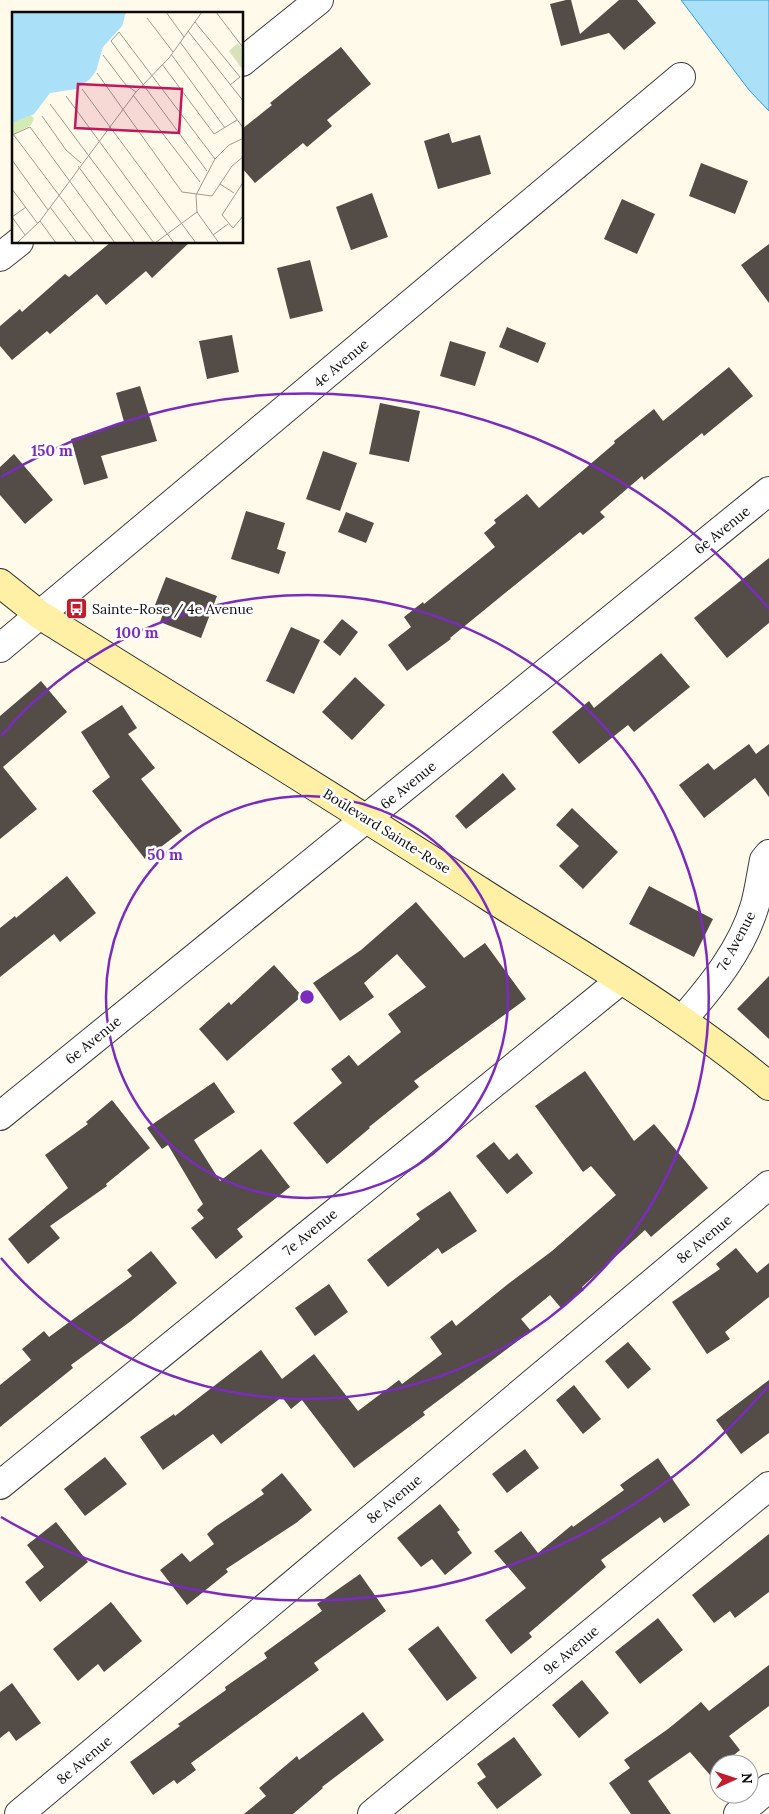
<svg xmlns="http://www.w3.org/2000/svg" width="769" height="1814" font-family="Lora,serif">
<rect width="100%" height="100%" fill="#fffaea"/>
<path fill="#abe0f9" stroke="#2f9bd4" d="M 681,0 L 769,0 L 769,111 L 749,90 Z"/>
<path fill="#544c47" d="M 566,0 L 571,0 L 580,34 L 619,0 L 637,0 L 656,23 L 624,50 L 609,33 L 561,46 L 550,4 Z
M 341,47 L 371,84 L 327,120 L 332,126 L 307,147 L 303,143 L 255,183 L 242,168 L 242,129 L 272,105 L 270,103 L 296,82 Z
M 449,133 L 452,143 L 480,135 L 491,174 L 438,189 L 424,141 Z
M 701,163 L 748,181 L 735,214 L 689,196 Z
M 372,193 L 388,237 L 351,250 L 336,207 Z
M 622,199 L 655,214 L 637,254 L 604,239 Z
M 111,242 L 190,242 L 152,278 L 146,271 L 106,305 L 97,294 L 50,334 L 47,331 L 12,360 L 0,346 L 0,326 L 20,309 L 22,312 L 65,274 L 69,277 Z
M 769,244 L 769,303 L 741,265 Z
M 310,260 L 323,311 L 290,319 L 277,268 Z
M 507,327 L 546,343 L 538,363 L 499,347 Z
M 232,335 L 239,372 L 207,379 L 199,341 Z
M 450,341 L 486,352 L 475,386 L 440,376 Z
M 729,367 L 753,396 L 704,436 L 702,433 L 644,480 L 642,476 L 600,512 L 605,517 L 583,535 L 580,532 L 450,638 L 451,639 L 407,671 L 388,645 L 411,627 L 404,617 L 423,602 L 424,604 L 495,547 L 484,533 L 496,523 L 494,520 L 527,494 L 539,508 L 615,443 L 614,441 L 654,409 L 663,421 Z
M 140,386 L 157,441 L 101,456 L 108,478 L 84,485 L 71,439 L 124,422 L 116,393 Z
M 380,403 L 420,411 L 409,462 L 369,454 Z
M 323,451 L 357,463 L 340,511 L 306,499 Z
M 14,454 L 53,500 L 25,524 L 0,495 L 0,467 Z
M 246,511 L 285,523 L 277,549 L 286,552 L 279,574 L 231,559 Z
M 346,512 L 374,523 L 366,543 L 338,532 Z
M 769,558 L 769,623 L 727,658 L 694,618 Z
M 166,577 L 217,596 L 201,638 L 160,622 L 165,608 L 155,605 Z
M 342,619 L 358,632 L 340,656 L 323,642 Z
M 291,627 L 320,640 L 294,694 L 266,681 Z
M 661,653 L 690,687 L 634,732 L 628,725 L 579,764 L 552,732 L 589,701 L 594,708 Z
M 355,677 L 385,705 L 352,740 L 322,712 Z
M 41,681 L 67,712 L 3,767 L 37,809 L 0,839 L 0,716 Z
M 122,705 L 137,728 L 128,734 L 155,768 L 141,779 L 182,831 L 145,859 L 92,791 L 110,777 L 81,732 Z
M 749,744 L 756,754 L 769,744 L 769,797 L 755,778 L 704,818 L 679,785 L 708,763 L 714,770 Z
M 503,773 L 516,789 L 466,829 L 455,816 Z
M 572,808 L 618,852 L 583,889 L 559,866 L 579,846 L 556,825 Z
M 67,876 L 96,913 L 60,942 L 54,934 L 0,977 L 0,928 L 15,916 L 16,918 Z
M 649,886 L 713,919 L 694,957 L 629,924 Z
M 416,902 L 464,958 L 485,943 L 526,999 L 414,1081 L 419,1087 L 369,1127 L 370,1128 L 327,1164 L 293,1123 L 342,1083 L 331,1069 L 349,1055 L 358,1066 L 401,1032 L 388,1014 L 426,987 L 397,954 L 364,983 L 374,997 L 340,1021 L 313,983 L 361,950 Z
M 274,965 L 302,996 L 227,1061 L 199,1029 L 229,1002 L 231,1005 Z
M 769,976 L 769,1039 L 737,1009 Z
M 585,1071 L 634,1141 L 654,1124 L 708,1188 L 651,1237 L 645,1230 L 582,1287 L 584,1290 L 561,1308 L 550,1295 L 521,1319 L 531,1331 L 423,1412 L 425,1415 L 354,1468 L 302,1400 L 291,1409 L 282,1397 L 221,1444 L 213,1434 L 163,1470 L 140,1437 L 174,1414 L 175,1416 L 261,1350 L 282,1379 L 314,1354 L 358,1411 L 399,1380 L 402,1384 L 442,1354 L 430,1337 L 452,1320 L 456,1326 L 508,1284 L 552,1251 L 616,1195 L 591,1166 L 583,1172 L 535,1106 Z
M 214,1082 L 235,1112 L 194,1140 L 220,1181 L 261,1149 L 290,1187 L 237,1229 L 243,1237 L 216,1259 L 191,1228 L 204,1218 L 197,1210 L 203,1204 L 168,1145 L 162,1149 L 147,1128 Z
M 112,1100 L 150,1148 L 106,1184 L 107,1186 L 50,1226 L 60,1238 L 28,1264 L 8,1239 L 68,1188 L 45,1155 L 88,1124 L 86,1122 Z
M 494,1142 L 509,1160 L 517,1153 L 533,1173 L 507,1194 L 476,1156 Z
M 450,1191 L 477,1231 L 442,1254 L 438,1248 L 388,1287 L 367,1260 L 420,1219 L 416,1214 Z
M 736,1248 L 757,1273 L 769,1263 L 769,1297 L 725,1332 L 730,1339 L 707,1354 L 672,1302 L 720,1269 L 716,1264 Z
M 151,1251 L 177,1283 L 131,1321 L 71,1365 L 73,1368 L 0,1427 L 0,1385 L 31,1360 L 22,1349 L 44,1331 L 49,1337 L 132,1276 L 127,1270 Z
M 329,1284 L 348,1312 L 315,1336 L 295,1308 Z
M 628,1342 L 651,1369 L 628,1389 L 605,1361 Z
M 769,1380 L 769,1433 L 741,1454 L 716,1420 Z
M 574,1385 L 601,1419 L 583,1434 L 556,1400 Z
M 525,1449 L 539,1468 L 507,1493 L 492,1474 Z
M 105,1457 L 127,1484 L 85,1516 L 64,1489 Z
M 658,1458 L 690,1505 L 664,1523 L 660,1517 L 601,1560 L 606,1567 L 529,1633 L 532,1637 L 511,1654 L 485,1620 L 526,1588 L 494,1551 L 521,1531 L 538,1553 L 572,1525 L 573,1527 L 624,1490 L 620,1485 Z
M 282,1473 L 312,1510 L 296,1523 L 226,1569 L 228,1572 L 187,1605 L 160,1570 L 182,1553 L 190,1562 L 214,1544 L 207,1534 L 215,1527 L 264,1494 L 261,1490 Z
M 440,1504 L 460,1530 L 457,1532 L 472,1553 L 445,1575 L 432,1559 L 421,1567 L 397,1538 Z
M 56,1522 L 88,1562 L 40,1602 L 25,1582 L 44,1567 L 27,1545 Z
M 769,1534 L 769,1592 L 735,1618 L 730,1611 L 714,1623 L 692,1595 Z
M 360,1574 L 386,1611 L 314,1663 L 319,1670 L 191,1763 L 196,1770 L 177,1784 L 174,1780 L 153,1795 L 130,1762 L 180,1726 L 178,1724 L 226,1690 L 225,1687 L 267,1658 L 264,1653 L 322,1611 L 317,1604 Z
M 111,1602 L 142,1641 L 104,1672 L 98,1664 L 78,1681 L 53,1649 Z
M 658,1618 L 683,1650 L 640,1684 L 615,1652 Z
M 438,1626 L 477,1678 L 447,1701 L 408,1649 Z
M 769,1665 L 769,1706 L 729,1736 L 740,1750 L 723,1764 L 719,1764 L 719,1768 L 710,1775 L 690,1752 L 648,1781 L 671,1814 L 631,1814 L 609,1783 L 630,1768 L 624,1760 L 668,1729 L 701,1702 L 709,1711 Z
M 582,1680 L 609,1713 L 579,1738 L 552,1705 Z
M 12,1683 L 41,1723 L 16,1741 L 9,1731 L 0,1738 L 0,1692 Z
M 363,1712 L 384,1740 L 322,1787 L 323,1788 L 293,1814 L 244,1814 L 266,1796 L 259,1788 L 297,1756 L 299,1760 Z
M 514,1737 L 542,1775 L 497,1809 L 477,1783 L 486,1777 L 477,1764 Z"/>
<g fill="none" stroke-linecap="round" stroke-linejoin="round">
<defs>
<path id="street" d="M 242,62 L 319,0
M 0,257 L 19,242
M 0,648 L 681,77
M 683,1019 C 712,986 742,949 755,905 C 759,890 761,875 764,860 L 769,854
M 0,1116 L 769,491
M 0,1485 L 621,980
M 19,1814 L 769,1185
M 372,1814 L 769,1486
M 738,1814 L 769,1788"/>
<path id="secondary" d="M 0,583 L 40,615 C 191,709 341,802 491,898 C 586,958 683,1014 769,1086"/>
</defs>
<use href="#street" stroke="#3e3e3e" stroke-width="30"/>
<use href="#secondary" stroke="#2d2d2d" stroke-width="30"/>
<use href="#street" stroke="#fff" stroke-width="28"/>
<use href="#secondary" stroke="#fff0a5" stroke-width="28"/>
</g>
<g fill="none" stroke="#7b2cbf" stroke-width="2.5">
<circle cx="307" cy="997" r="201"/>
<path d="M1 736A402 402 0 1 1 1 1258"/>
<path d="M769 1385A603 603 0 0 1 1 1517M1 477A603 603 0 0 1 769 609"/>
</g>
<defs>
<symbol id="bus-square" viewBox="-11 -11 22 22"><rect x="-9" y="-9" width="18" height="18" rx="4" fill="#c21d2e" stroke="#fff"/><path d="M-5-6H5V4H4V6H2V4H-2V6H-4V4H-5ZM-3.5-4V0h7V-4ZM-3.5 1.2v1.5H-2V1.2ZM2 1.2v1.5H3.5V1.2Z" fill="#fff"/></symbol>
</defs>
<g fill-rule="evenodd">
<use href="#bus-square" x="64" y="596" width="25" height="25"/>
</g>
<g text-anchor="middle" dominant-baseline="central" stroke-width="5" stroke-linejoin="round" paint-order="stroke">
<g font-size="14" fill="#0b0b0b" stroke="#fff">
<text transform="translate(341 363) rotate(-40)">4e Avenue</text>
<text transform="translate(722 530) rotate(-39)">6e Avenue</text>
<text transform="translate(408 785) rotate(-39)">6e Avenue</text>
<text transform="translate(387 831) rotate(32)">Boulevard Sainte-Rose</text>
<text transform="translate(736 941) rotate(-62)">7e Avenue</text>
<text transform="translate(93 1040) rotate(-39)">6e Avenue</text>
<text transform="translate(310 1232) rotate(-39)">7e Avenue</text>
<text transform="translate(704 1239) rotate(-40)">8e Avenue</text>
<text transform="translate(394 1499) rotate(-40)">8e Avenue</text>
<text transform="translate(571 1650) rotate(-40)">9e Avenue</text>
<text transform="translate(84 1760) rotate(-40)">8e Avenue</text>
</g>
<g font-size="14" fill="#0b0b0b" stroke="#fff" text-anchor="start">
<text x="92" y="609">Sainte-Rose / 4e Avenue</text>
</g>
</g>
<g transform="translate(12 12)">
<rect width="231" height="231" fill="#fffaea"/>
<path d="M 19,103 L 22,107 L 19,113 L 0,123 L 0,111 Z" fill="#d3ebb2"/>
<path d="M 226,31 L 231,38 L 231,58 L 217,39 Z" fill="#d7e1bb"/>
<path d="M 0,0 L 114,0 L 110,14 L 91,35 L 84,59 L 78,67 L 64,77 L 38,81 L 22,102 L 0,111 Z" fill="#abe0f9"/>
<path fill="none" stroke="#9d9a91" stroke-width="1" d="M 154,0 L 172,25M 204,0 L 232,37M 135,6 L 161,40M 183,10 L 228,65 L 218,73M 176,19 L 232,90M 168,30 L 232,117M 159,42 L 213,116M 91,43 L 114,73 L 124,80M 150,52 L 202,122 L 225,108M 85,61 L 170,180 L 200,184 L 220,154 L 232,144M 70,77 L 184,231M 121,83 L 188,170M 54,84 L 162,231M 38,92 L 142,231M 30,104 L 54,138 L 69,151M 1,122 L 83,231M 0,123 L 18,115 L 103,231M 0,148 L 36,198M 66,154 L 123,231M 195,159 L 99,29 L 107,20 L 203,147M 232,169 L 210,203 L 221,216 L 232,203M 208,172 L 222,181M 0,177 L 26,212M 38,195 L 65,231M 0,205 L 13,223M 0,205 L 14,195M 28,209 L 44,231M 201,223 L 216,212M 5,231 L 28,209 L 124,80 L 157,46 L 190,0M 143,231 L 185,200M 207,231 L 185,200 L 184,183 L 203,147 L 217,133 L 232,126"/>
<path fill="#c2185b" fill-opacity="0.15" stroke="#c2185b" stroke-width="2.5" d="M 66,72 L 170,77 L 167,121 L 63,116 Z"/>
<rect width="231" height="231" fill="none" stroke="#0b0b0b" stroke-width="2.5"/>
</g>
<circle cx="307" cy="997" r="8" fill="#7b2cbf" stroke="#fff" stroke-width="2.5"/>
<g font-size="15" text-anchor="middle" font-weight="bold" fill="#7b2cbf" stroke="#fff" stroke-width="5" stroke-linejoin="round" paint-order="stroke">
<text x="52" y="456">150 m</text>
<text x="137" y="638">100 m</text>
<text x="165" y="860">50 m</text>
</g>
<g transform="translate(734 1779) rotate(87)"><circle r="24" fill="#ffffff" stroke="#9d9d9d"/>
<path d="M0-4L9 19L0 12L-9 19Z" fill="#c21d2e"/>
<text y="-8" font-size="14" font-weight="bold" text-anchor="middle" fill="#0b0b0b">N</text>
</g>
</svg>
